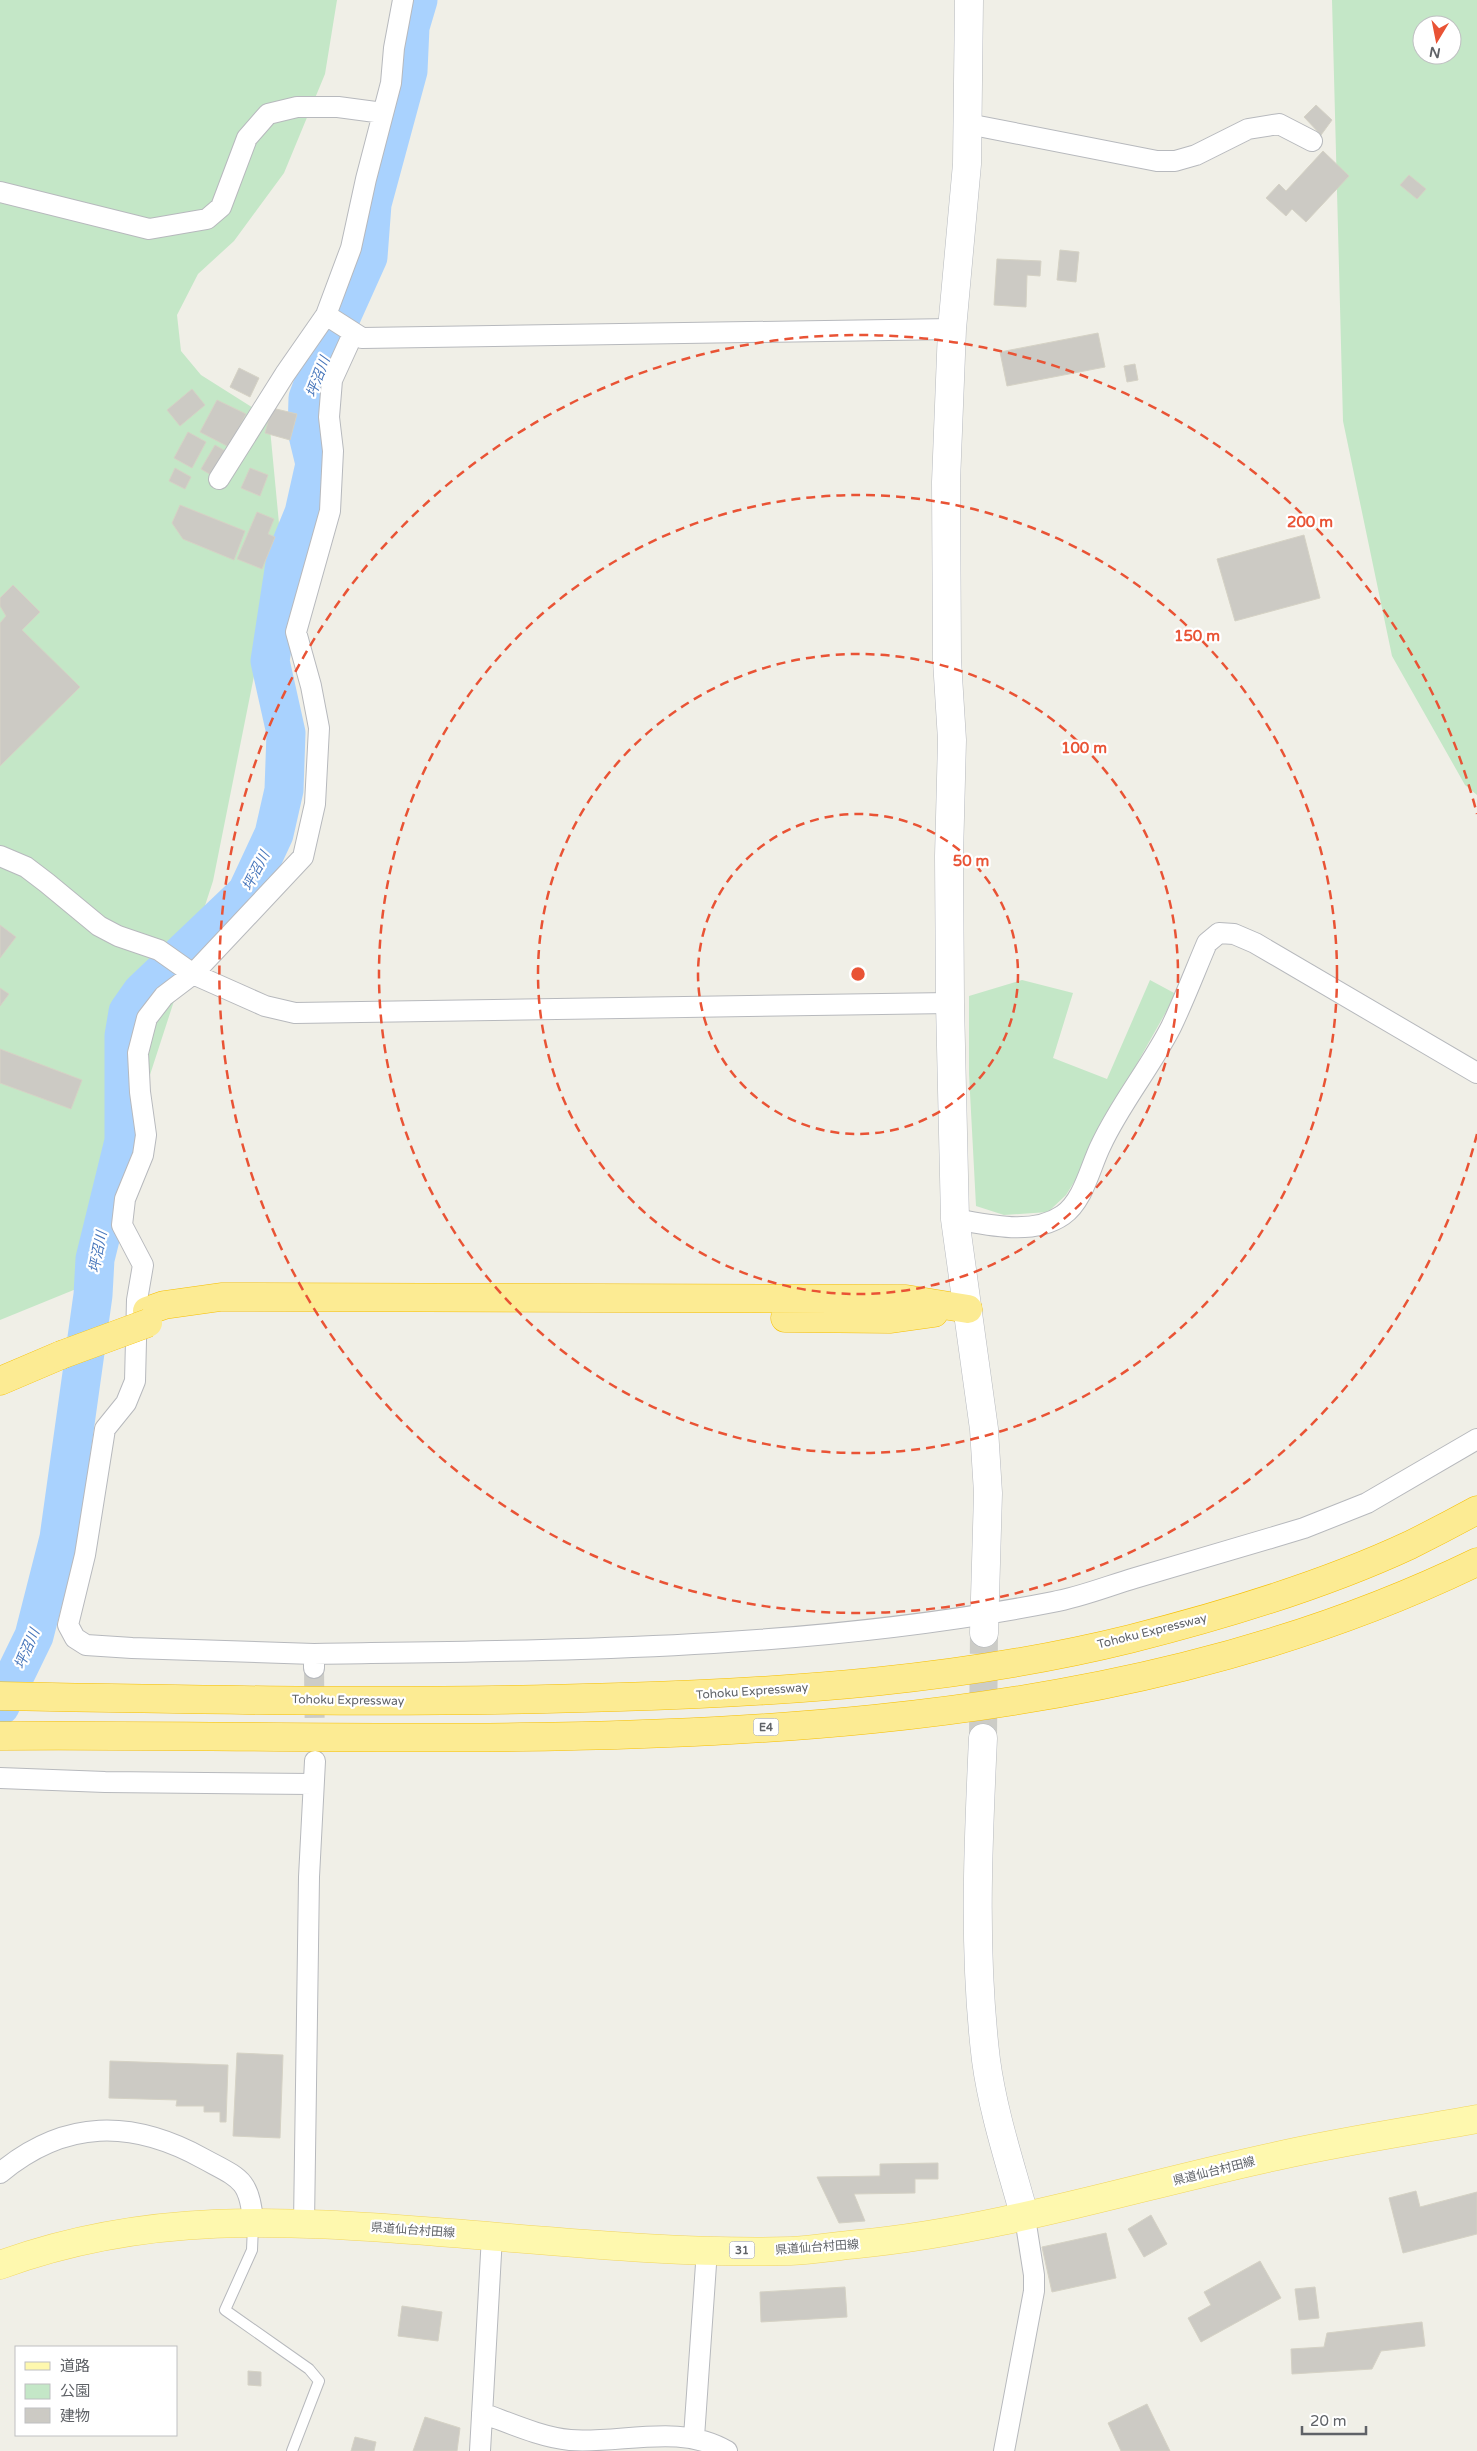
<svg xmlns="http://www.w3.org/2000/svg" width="1477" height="2451" font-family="'Varela Round','Noto Sans JP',sans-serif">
<rect width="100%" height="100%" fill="#f0efe7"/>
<path fill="#c4e7c7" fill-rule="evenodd" d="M 0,0 L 337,0 L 325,74 L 284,173 L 234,241 L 198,274 L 177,315 L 181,351 L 201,375 L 269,418 L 280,534 L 265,621 L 213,881 L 81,1287 L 0,1320 Z
M 1332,0 L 1477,0 L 1477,795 L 1465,785 L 1392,656 L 1343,421 ZM 1422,25 L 1452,25 L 1452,55 L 1422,55 Z
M 1022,980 L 1073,993 L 1053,1058 L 1107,1079 L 1150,980 L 1176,994 L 1112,1108 L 1084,1166 L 1066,1195 L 1048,1212 L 1004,1215 L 976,1206 L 969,1074 L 969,996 Z"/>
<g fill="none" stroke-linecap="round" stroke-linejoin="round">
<path stroke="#a9d2fe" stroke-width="39" d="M 0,1706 L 34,1636 L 59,1538 L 93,1295 L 95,1259 L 124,1141 L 124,1036 L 128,1012 L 142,992 L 247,892 L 274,834 L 284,790 L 286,733 L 270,661 L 286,557 L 304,513 L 315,464 L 307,431 L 308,398 L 324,355 L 368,257 L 372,204 L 408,71 L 410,27 L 418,0"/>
</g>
<path fill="#cccac4" stroke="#d5d2c5" d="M 1316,105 L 1332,120 L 1321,135 L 1304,117 Z
M 1323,151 L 1349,176 L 1306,222 L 1292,209 L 1286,216 L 1266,198 L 1279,184 L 1286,191 Z
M 1409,175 L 1426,189 L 1417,199 L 1400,185 Z
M 1060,250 L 1079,252 L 1076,282 L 1057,280 Z
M 997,259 L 1041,261 L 1040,276 L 1027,275 L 1026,307 L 994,305 Z
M 1098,333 L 1105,367 L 1007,386 L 1000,352 Z
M 1135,364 L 1138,380 L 1127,382 L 1124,366 Z
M 239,368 L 259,378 L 250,397 L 230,387 Z
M 192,389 L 205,405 L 180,426 L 167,410 Z
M 217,400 L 246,414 L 229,447 L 200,432 Z
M 272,408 L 297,414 L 290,440 L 265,433 Z
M 188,432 L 206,442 L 192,468 L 174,458 Z
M 215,445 L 227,452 L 213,476 L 201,469 Z
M 175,468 L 191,477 L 185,489 L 169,481 Z
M 250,468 L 268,475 L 260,496 L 241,488 Z
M 180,505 L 245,531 L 234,560 L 183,539 L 172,523 Z
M 257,512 L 274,519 L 268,534 L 275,537 L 262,569 L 237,559 Z
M 1304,535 L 1320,598 L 1235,621 L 1217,559 Z
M 13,585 L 40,612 L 22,630 L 80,687 L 0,766 L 0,623 L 6,616 L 0,606 L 0,598 Z
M 0,925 L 16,937 L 0,958 Z
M 0,988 L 9,994 L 0,1006 Z
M 0,1049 L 82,1080 L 71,1109 L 0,1083 Z
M 237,2053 L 283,2055 L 280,2138 L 233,2136 Z
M 110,2061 L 228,2065 L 226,2122 L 220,2122 L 220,2112 L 204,2112 L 204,2106 L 176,2106 L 177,2100 L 109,2098 Z
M 938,2163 L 938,2179 L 915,2179 L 915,2193 L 854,2194 L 865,2221 L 839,2223 L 817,2177 L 880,2176 L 880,2164 Z
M 1416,2191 L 1420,2207 L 1477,2192 L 1477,2234 L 1403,2253 L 1389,2198 Z
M 1151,2215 L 1167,2244 L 1144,2257 L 1128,2229 Z
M 1106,2233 L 1116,2278 L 1052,2292 L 1042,2247 Z
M 1260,2261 L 1281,2298 L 1201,2342 L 1188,2318 L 1211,2305 L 1204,2292 Z
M 845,2287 L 847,2317 L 761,2322 L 760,2292 Z
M 1315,2287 L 1319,2318 L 1299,2320 L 1295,2289 Z
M 402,2306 L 442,2312 L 438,2341 L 398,2336 Z
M 1422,2322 L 1425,2346 L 1381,2351 L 1372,2369 L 1292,2374 L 1291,2349 L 1324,2347 L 1327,2333 Z
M 248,2371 L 261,2372 L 261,2386 L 248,2385 Z
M 1147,2404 L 1170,2451 L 1121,2451 L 1108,2423 Z
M 425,2417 L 460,2428 L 457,2451 L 413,2451 Z
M 355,2437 L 376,2442 L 374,2451 L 351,2451 Z"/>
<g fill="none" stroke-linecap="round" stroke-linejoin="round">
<path stroke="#ccccc7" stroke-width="20" stroke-dasharray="20 10" stroke-linecap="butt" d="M 314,1668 L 315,1749"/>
<path stroke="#ccccc7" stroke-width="28" stroke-dasharray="28 14" stroke-linecap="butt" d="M 983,1738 L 984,1633"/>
<defs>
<path id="lane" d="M 253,2225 L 252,2250 L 225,2310 L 309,2369 L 319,2381 L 292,2451"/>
<path id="street" d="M 403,0 L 394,48 L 391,83 L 366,179 L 351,248 L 326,315 L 362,338 L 952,329
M 968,124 L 1157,161 L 1175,161 L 1196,155 L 1248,129 L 1279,124 L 1312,141
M 0,192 L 149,229 L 207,219 L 221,207 L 247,138 L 268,114 L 297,107 L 338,107 L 383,113
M 219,479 L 285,374 L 326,315
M 0,856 L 26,867 L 47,883 L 99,926 L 118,936 L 159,950 L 193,974 L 265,1006 L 295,1013 L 950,1003
M 955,1219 C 989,1225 1033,1236 1063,1215 C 1084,1200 1090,1167 1101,1145 C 1120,1104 1150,1068 1171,1027 C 1184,1000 1195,971 1207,943 L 1219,933 L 1234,934 L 1255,943 L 1477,1073
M 314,1654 C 561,1650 809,1650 1053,1602 C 1081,1597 1108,1586 1135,1578 C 1192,1561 1248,1545 1304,1528 L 1367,1503 L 1477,1439
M 314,1668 L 314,1654 L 132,1648 L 86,1645 L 75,1638 L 68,1625 L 85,1555 L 105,1429 L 126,1403 L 135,1381 L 137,1300 L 143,1265 L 122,1225 L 125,1199 L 143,1155 L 146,1135 L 140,1092 L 138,1053 L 147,1018 L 164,996 L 193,974 L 303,857 L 315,804 L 319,728 L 311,686 L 296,632 L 330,511 L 333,451 L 329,417 L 332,380 L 353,334
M 0,1778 L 105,1782 L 313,1784
M 0,2173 C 65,2119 132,2119 204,2159 C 239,2178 250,2179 253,2222
M 304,2224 L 309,1877 L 315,1761
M 482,2413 C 510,2423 540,2437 570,2440 C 621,2444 680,2423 727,2451
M 694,2437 L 707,2250
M 480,2451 L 492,2236
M 1004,2451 L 1034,2291 L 1034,2275 L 1025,2218"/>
<path id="secondary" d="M 969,0 L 967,164 L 952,329 L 946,482 L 947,660 L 952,740 L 949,856 L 950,1003 L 955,1219 L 984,1429 L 988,1493 L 984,1633
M 983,1738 C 978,1845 973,1953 986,2060 C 993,2113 1011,2166 1025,2218"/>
<path id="primary" d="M 0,2265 C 147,2211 285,2220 438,2232 C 555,2241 673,2254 791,2251 C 813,2250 836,2246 858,2244 C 1001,2230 1137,2186 1277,2156 C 1343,2141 1411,2131 1477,2119"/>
<path id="highway" d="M 147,1311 L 164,1305 L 221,1297 L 906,1299 L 968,1309
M 785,1318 L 891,1319 L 934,1313
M 0,1381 L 61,1355
M 0,1696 C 207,1700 414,1704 620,1697 C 790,1692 964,1680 1130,1639 C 1225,1615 1322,1586 1410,1545 C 1432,1534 1455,1522 1477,1510
M 0,1736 C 483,1732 1030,1779 1477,1562"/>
</defs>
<use href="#lane" stroke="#b7b9bd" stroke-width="12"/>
<use href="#street" stroke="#b7b9bd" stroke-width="22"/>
<use href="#secondary" stroke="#b6b9be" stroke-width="29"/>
<use href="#primary" stroke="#f1d560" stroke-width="29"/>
<use href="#highway" stroke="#f6bf02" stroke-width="29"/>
<use href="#lane" stroke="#fff" stroke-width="10"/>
<use href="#street" stroke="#fff" stroke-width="20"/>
<use href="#secondary" stroke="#fff" stroke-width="28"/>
<use href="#primary" stroke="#fef8ae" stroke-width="28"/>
<use href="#highway" stroke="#fceb93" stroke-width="28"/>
<defs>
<path id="highway-bridge" d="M 61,1355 L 148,1323"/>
</defs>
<use href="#highway-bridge" stroke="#f6bf02" stroke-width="29" stroke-linecap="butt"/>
<use href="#highway-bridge" stroke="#fceb93" stroke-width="28"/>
</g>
<g fill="none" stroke="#e95335" stroke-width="2.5" stroke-dasharray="9 6">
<circle cx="858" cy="974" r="160"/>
<circle cx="858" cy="974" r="320"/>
<circle cx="858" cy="974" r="479"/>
<path d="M1477 1134A639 639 0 1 1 1477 814"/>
</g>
<g text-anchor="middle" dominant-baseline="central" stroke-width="4.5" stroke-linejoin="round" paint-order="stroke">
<g fill="#fff" stroke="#8f9195" stroke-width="1">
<rect x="753.5" y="1718.5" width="25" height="17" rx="4"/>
<rect x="729.5" y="2241.5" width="25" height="17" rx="4"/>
</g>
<g font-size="11" font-weight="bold" fill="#5f6267">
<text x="766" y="1727">E4</text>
<text x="742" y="2250">31</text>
</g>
<g font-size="12" fill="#5f6267" stroke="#fff">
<text transform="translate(1152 1631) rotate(-14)">Tohoku Expressway</text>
<text transform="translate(752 1691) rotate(-4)">Tohoku Expressway</text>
<text transform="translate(348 1700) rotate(1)">Tohoku Expressway</text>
<text transform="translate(1214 2171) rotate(-14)">県道仙台村田線</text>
<text transform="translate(413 2230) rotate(4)">県道仙台村田線</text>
<text transform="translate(817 2247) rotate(-4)">県道仙台村田線</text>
</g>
<g font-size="14" font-style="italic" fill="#4776bb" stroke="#fff">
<text transform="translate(318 377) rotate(-69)">坪沼川</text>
<text transform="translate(256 871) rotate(-63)">坪沼川</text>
<text transform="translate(98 1252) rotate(-79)">坪沼川</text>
<text transform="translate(27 1649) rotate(-67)">坪沼川</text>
</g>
</g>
<circle cx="858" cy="974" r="8" fill="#e95335" stroke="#fff" stroke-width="2.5"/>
<g font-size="15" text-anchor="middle" font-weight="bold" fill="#e95335" stroke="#fff" stroke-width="4.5" stroke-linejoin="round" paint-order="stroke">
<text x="1310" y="527">200 m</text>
<text x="1197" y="641">150 m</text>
<text x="1084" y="753">100 m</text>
<text x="971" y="866">50 m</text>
</g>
<rect x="15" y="2346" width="162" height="90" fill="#ffffff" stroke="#bfc0c2"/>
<rect x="25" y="2362" width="25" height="8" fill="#fef8ae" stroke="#bfc0c2"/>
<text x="60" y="2371" font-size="15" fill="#5f6267">道路</text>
<rect x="25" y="2384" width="25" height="15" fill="#c4e7c7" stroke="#bfc0c2"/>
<text x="60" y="2396" font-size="15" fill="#5f6267">公園</text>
<rect x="25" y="2408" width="25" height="15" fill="#cccac4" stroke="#bfc0c2"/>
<text x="60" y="2421" font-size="15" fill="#5f6267">建物</text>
<g transform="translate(1437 40) rotate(190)"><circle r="24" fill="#ffffff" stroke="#bfc0c2"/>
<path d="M0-4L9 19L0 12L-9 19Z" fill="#e95335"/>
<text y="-8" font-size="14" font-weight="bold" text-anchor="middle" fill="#5f6267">N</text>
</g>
<path d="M1302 2426v8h64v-8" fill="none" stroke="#5f6267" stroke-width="2.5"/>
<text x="1310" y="2426" font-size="15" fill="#5f6267" stroke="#ffffff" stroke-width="4" paint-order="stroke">20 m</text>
</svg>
